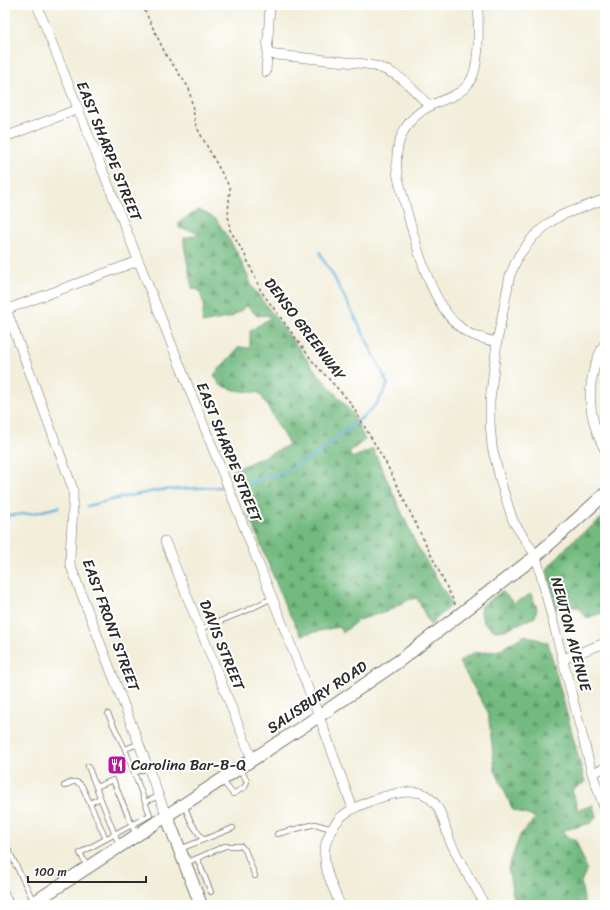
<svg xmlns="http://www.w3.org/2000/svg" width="610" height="910" font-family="Sriracha,sans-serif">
<defs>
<pattern id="forest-firs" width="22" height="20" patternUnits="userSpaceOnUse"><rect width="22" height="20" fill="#72ba80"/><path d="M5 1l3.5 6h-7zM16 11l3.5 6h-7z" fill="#5e9769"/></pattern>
</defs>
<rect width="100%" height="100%" fill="#fff"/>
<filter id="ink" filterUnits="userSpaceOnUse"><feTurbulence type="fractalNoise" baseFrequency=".025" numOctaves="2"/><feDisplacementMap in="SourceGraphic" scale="8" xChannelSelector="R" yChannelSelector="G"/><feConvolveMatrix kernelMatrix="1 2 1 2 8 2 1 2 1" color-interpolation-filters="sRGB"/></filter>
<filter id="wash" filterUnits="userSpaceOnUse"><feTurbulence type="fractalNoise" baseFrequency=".012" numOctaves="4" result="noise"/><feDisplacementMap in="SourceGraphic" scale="16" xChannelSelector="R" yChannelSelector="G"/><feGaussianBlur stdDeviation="0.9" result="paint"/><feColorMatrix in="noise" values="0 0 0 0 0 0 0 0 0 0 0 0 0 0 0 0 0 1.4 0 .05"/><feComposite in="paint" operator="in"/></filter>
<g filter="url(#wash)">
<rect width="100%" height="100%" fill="#f2eeda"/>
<path fill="url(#forest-firs)" stroke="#4e7256" d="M 199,210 L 216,219 L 237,252 L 253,288 L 315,370 L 353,414 L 365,440 L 349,452 L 352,458 L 373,449 L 416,544 L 452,604 L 430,625 L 417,598 L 408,600 L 386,612 L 358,620 L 343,633 L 338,627 L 301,635 L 286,608 L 232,471 L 289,445 L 260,393 L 235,390 L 220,385 L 214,375 L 239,347 L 250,348 L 250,331 L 270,318 L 268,315 L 257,316 L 247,306 L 232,317 L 202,323 L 204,304 L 199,290 L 192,288 L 184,244 L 184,238 L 201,233 L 179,228 L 179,222 Z
M 605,516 L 605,612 L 587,618 L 577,607 L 555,609 L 547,569 L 571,542 Z
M 502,591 L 514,603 L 531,594 L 537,608 L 535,617 L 504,630 L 495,631 L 483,622 L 480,607 Z
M 525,635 L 548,643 L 585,782 L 572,790 L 578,810 L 593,805 L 596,817 L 591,823 L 562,831 L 566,836 L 576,841 L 587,869 L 581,882 L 585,905 L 515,905 L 508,869 L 520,835 L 536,818 L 513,810 L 495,770 L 488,712 L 459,662 L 473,653 L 497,651 Z"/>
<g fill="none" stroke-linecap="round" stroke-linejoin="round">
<path stroke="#63afdc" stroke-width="2.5" d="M 240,485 L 285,472 L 318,453 L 369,412 L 378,402 L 388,385 C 372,349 353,314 335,279 C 331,270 322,261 320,252
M 87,506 L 119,498 L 160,490 L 221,487
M 5,516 L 34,513 L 59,507"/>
</g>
</g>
<g filter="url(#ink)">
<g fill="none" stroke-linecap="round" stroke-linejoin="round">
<defs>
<path id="service" d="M 200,629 L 248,610 L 272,598
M 125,749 L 138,744
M 88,766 L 96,787
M 134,773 L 148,768
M 222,780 L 233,794 L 245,787 L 247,781 L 240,769
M 64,786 C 72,782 75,779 82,786 L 106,839
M 145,802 L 159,796
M 90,803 L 100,798
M 184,805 L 191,822 L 203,840 L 233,828
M 277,834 L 315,824 L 332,829
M 119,845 L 96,787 L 113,780 L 136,835
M 5,847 L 7,847 L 34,902
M 180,849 L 203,840
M 197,858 L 211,892
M 186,863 L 225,846 L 241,846 L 245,850 L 255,876
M 87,866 L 80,853 L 150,815 L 125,749 L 108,714
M 5,891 L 11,905"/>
<path id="minor" d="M 37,5 L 319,716 L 353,809
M 478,5 C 478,26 481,67 469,83 C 460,96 443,99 430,106 C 401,121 393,148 398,178 C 410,220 426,301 460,327 C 470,336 484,339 497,342
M 267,54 L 366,64 C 397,70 409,84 429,106
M 266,72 L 270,5
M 5,137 L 78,109
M 605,199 L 562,215 L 549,223 L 533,237 L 519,255 L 510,275 L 497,342 L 490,401 L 490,422 L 492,447 L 501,483 L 513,521 L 536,556 L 592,773 L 605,810
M 5,306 L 73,489 C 74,514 70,539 70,564 L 167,817
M 5,310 L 138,261
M 605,343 C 585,377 586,416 605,450
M 165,541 L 252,759
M 563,659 L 605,643
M 592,773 L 605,768
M 340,905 C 333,887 322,867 325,847 C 327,837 333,825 340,818 C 354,804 411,783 427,796 C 442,806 444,825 450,841 C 454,849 458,857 462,865 C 469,879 479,890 484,905"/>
<path id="tertiary" d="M 167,817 L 201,905
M 30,905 L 319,716 L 399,661 L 536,556 L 605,494"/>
</defs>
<use href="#service" stroke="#716f68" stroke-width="6"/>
<use href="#minor" stroke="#716f68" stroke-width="10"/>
<use href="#tertiary" stroke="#716f68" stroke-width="14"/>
<path stroke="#716f68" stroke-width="1.5" stroke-dasharray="3 3" stroke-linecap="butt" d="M 142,5 L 166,55 L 189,88 L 196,126 L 230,188 L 228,214 L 230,230 L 245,255 L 261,291 L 314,363 L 350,402 L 386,463 L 456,606"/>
<use href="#service" stroke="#fff" stroke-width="4.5"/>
<use href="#minor" stroke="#fff" stroke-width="9"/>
<use href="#tertiary" stroke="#fff" stroke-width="12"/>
</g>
</g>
<defs>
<symbol id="restaurant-square" viewBox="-11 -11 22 22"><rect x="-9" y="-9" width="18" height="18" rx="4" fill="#b5179e" stroke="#fff"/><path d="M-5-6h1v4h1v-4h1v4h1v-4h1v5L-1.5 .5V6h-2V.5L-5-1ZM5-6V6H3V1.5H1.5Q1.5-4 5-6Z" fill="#fff"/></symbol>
</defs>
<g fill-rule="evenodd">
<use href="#restaurant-square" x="106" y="754" width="22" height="22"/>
</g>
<g text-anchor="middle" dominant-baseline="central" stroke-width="4" stroke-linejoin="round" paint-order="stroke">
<g font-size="15" fill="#2b2b2b" stroke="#fff">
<text transform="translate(109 151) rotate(68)">EAST SHARPE STREET</text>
<text transform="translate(305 329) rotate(53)">DENSO GREENWAY</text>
<text transform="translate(229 452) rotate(68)">EAST SHARPE STREET</text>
<text transform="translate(111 625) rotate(70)">EAST FRONT STREET</text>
<text transform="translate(571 634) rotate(75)">NEWTON AVENUE</text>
<text transform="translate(222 645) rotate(68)">DAVIS STREET</text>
<text transform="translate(317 697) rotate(-34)">SALISBURY ROAD</text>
</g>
<g font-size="15" fill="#2b2b2b" stroke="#fff" text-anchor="start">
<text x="131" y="765">Carolina Bar-B-Q</text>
</g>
</g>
<rect width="610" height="910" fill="none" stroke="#fff" stroke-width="20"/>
<path d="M28 876v6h118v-6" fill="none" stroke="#2b2b2b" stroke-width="2"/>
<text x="34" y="876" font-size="12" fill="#2b2b2b" stroke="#ffffff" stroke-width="3" paint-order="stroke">100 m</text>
</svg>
